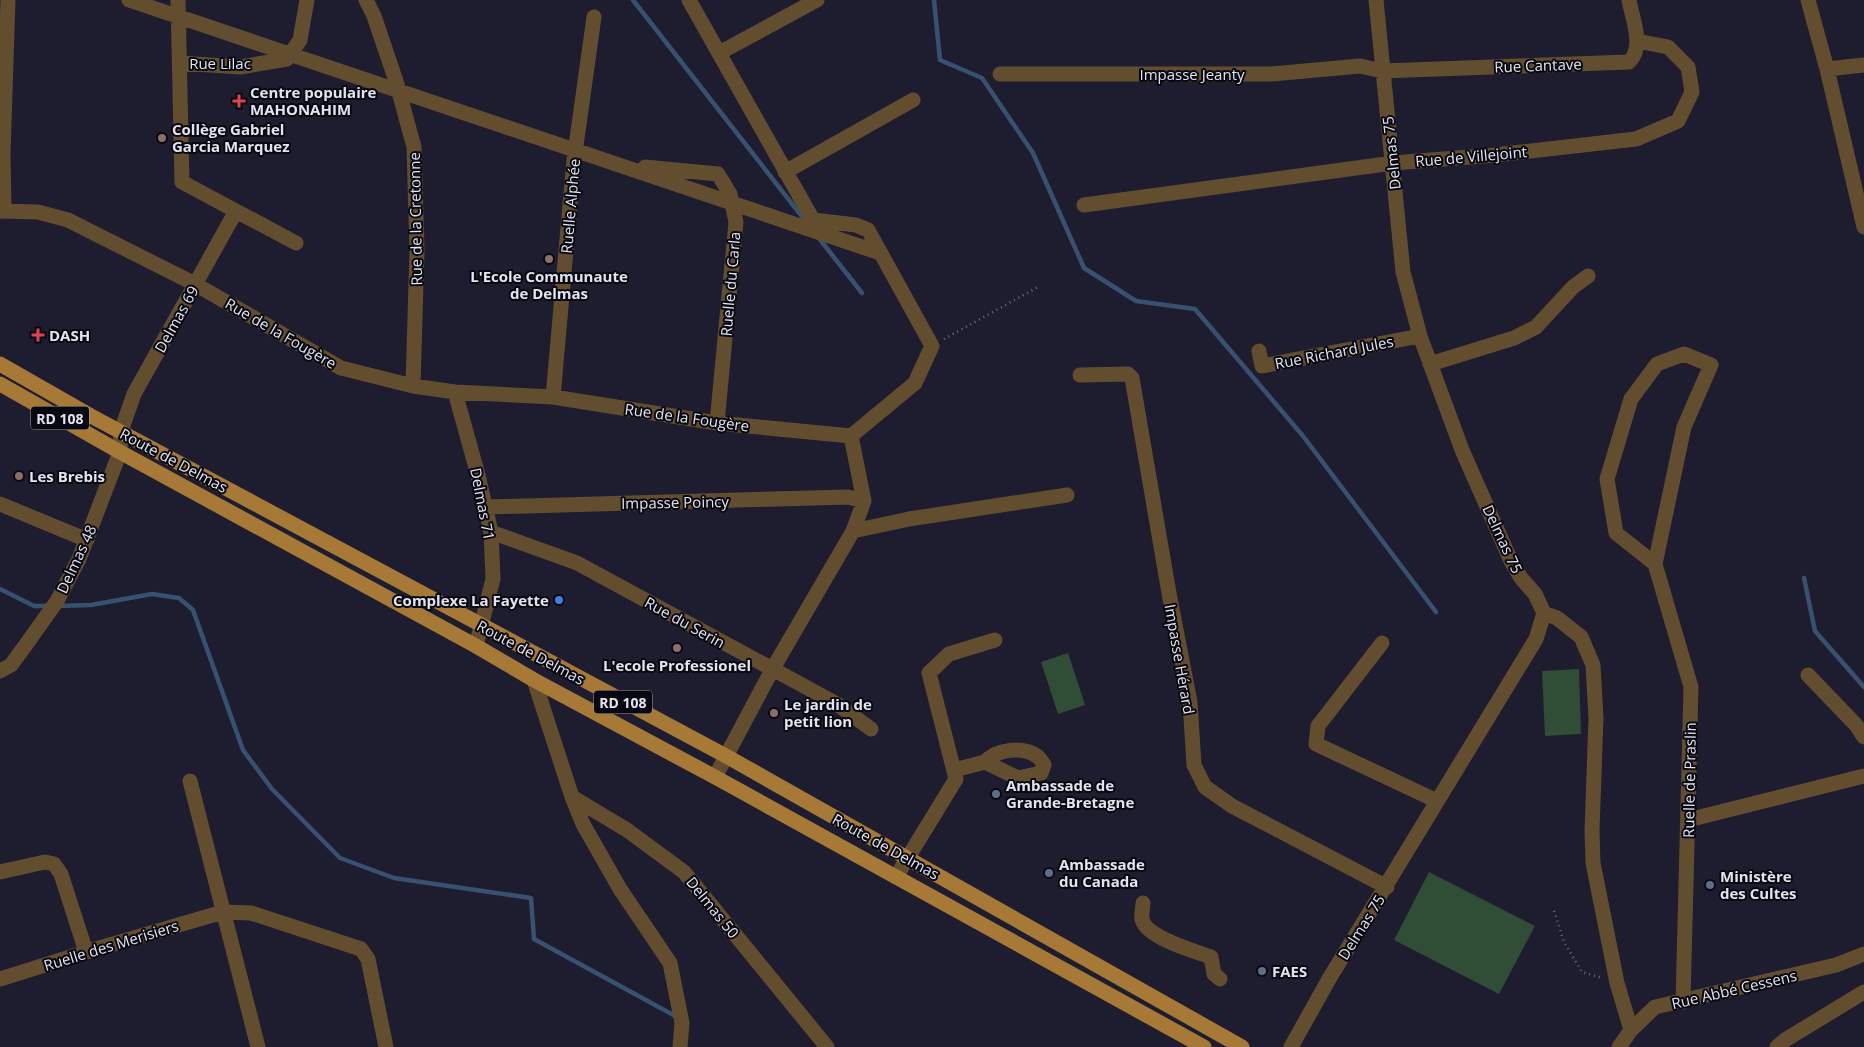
<svg xmlns="http://www.w3.org/2000/svg" width="1864" height="1047" font-family="'Open Sans',sans-serif">
<rect width="100%" height="100%" fill="#1e1c2f"/>
<path fill="#304d36" d="M 1068,653 L 1085,705 L 1058,714 L 1041,662 Z
M 1579,669 L 1581,734 L 1545,736 L 1542,671 Z
M 1429,872 L 1535,926 L 1499,994 L 1394,940 Z"/>
<g fill="none" stroke-linecap="round" stroke-linejoin="round">
<path stroke="#375270" stroke-width="4.5" d="M 633,0 L 807,223
M 934,0 L 940,60 L 982,78 L 1033,153 L 1084,268 L 1136,301 L 1195,309 L 1303,436 L 1436,612
M 818,237 L 862,293
M 1804,578 L 1815,631 L 1864,687
M 0,589 L 34,606 L 48,606
M 58,606 L 91,605 L 152,594 L 179,598 L 193,610 L 243,750 L 272,789 L 340,858 L 394,878 L 531,898 L 534,939 L 677,1017"/>
<path stroke="#6f6e7e" stroke-width="2.5" stroke-dasharray="1 4" stroke-linecap="butt" d="M 944,339 L 1038,287
M 1554,911 L 1564,942 L 1582,972 L 1602,978"/>
<path stroke="#634d2f" stroke-width="15" d="M 129,0 L 880,253
M 366,0 L 374,16 L 396,81 L 414,147 L 417,250 L 413,386
M 1808,0 L 1827,69 L 1864,227
M 719,53 L 817,0
M 180,63 L 240,67 L 287,59 L 300,40 L 307,0
M 1827,69 L 1864,65
M 1000,74 L 1272,74 L 1360,66 L 1382,71 L 1629,62 C 1645,47 1632,18 1629,0
M 645,167 L 718,174 L 730,194 L 736,222 L 717,423
M 785,172 L 913,100
M 1084,205 L 1393,163 L 1495,155 L 1636,139 L 1678,121 L 1692,92 L 1688,67 L 1668,47 L 1637,41
M 4,210 L 3,154 L 8,0
M 0,211 L 38,212 L 68,220 L 195,284 L 341,368 L 413,386 L 455,392 L 553,397 L 717,423 L 851,436 L 915,383 L 932,346 L 868,230 L 856,225 L 813,220 L 689,0
M 236,211 L 296,243
M 1259,351 L 1262,366 L 1420,336
M 1684,354 L 1711,365 L 1684,427 L 1655,564 L 1616,533 L 1607,479 L 1631,399 L 1657,364 Z
M 1430,364 L 1514,338 L 1536,327 L 1573,287 L 1588,276
M 1080,375 L 1128,374 L 1132,378 L 1169,593 L 1190,702 L 1194,765 L 1205,787 L 1232,806 L 1387,887
M 455,392 L 478,475 L 491,532 L 493,579 L 476,646
M 553,397 L 574,160 L 594,17
M 0,504 L 87,540
M 486,507 L 848,497 L 864,501
M 853,531 L 909,519 L 1067,495
M 491,532 L 577,563 L 837,704 L 871,729
M 1655,564 L 1691,687 L 1683,1002
M 1544,613 L 1557,618 L 1581,637 L 1593,665 L 1596,718 L 1592,831 L 1593,863 L 1617,983 L 1631,1030
M 1382,643 L 1318,726 L 1316,744 L 1437,801
M 0,671 L 11,665 L 25,646 L 57,601 L 79,559 L 120,452 L 121,431 L 134,394 L 236,211 L 182,182 L 178,0
M 1808,675 L 1856,725 L 1864,737
M 534,680 L 572,797 L 627,830 L 684,872 L 827,1047
M 954,770 L 985,762 L 1018,778 L 1041,773 L 1044,765 C 1042,762 1040,758 1037,756 C 1022,746 997,749 985,762
M 715,777 L 772,670 L 853,531 L 864,501 L 851,436
M 190,781 L 258,1047
M 572,797 L 583,824 L 620,889 L 670,963 L 682,1023 L 680,1047
M 1688,820 L 1864,776
M 0,872 L 45,862 L 54,864 L 61,874 L 86,952
M 896,877 L 956,779 L 929,673 L 949,654 L 995,640
M 1143,903 C 1143,908 1141,914 1142,919 C 1146,938 1195,951 1211,957 L 1214,974 L 1220,979
M 0,979 L 86,952 L 223,912 L 251,913 L 361,949 L 368,959 L 386,1047
M 1291,1047 L 1329,979 L 1536,639 L 1544,613 L 1535,594 L 1521,578 L 1511,561 L 1462,450 L 1420,336 L 1403,272 L 1376,0
M 1619,1047 L 1631,1030 L 1655,1007 L 1836,965 L 1864,954
M 1777,1047 L 1785,1040 L 1864,992"/>
<path stroke="#a77937" stroke-width="15" d="M 0,364 L 91,416 L 726,756 L 1242,1047
M 0,384 L 120,452 L 476,646 L 534,680 L 715,777 L 1204,1047"/>
</g>
<g fill="#e0444e" stroke="#080810" stroke-width="2">
<path d="M236.5 93.5h5v5h5v5h-5v5h-5v-5h-5v-5h5z"/>
<path d="M35.5 327.5h5v5h5v5h-5v5h-5v-5h-5v-5h5z"/>
</g>
<g fill="#8d6e63" stroke="#080810" stroke-width="2">
<circle cx="162" cy="138" r="5"/>
<circle cx="549" cy="259" r="5"/>
<circle cx="19" cy="476" r="5"/>
<circle cx="677" cy="648" r="5"/>
<circle cx="774" cy="713" r="5"/>
</g>
<circle fill="#3f7fe0" stroke="#080810" stroke-width="2" cx="559" cy="600" r="5"/>
<g fill="#5c6f8a" stroke="#080810" stroke-width="2">
<circle cx="996" cy="794" r="5"/>
<circle cx="1049" cy="873" r="5"/>
<circle cx="1710" cy="885" r="5"/>
<circle cx="1262" cy="971" r="5"/>
</g>
<g text-anchor="middle" dominant-baseline="central" stroke-width="4" stroke-linejoin="round" paint-order="stroke">
<g fill="#080810" stroke="#a2a2ae" stroke-width="1">
<rect x="31" y="406.5" width="58" height="23" rx="4"/>
<rect x="594" y="690.5" width="58" height="23" rx="4"/>
</g>
<g font-size="14" font-weight="bold" fill="#e4e4f1">
<text x="60" y="418">RD 108</text>
<text x="623" y="702">RD 108</text>
</g>
<g font-size="15" fill="#e4e4f1" stroke="#080810">
<text x="220" y="63">Rue Lilac</text>
<text transform="translate(1538 65) rotate(-2)">Rue Cantave</text>
<text x="1192" y="74">Impasse Jeanty</text>
<text transform="translate(1391 153) rotate(-96)">Delmas 75</text>
<text transform="translate(1471 156) rotate(-5)">Rue de Villejoint</text>
<text transform="translate(570 206) rotate(-85)">Ruelle Alphée</text>
<text transform="translate(415 219) rotate(-91)">Rue de la Cretonne</text>
<text transform="translate(730 284) rotate(-85)">Ruelle du Carla</text>
<text transform="translate(176 319) rotate(-61)">Delmas 69</text>
<text transform="translate(281 333) rotate(30)">Rue de la Fougère</text>
<text transform="translate(1334 352) rotate(-11)">Rue Richard Jules</text>
<text transform="translate(687 417) rotate(8)">Rue de la Fougère</text>
<text transform="translate(174 460) rotate(28)">Route de Delmas</text>
<text transform="translate(675 502) rotate(-1)">Impasse Poincy</text>
<text transform="translate(483 504) rotate(79)">Delmas 71</text>
<text transform="translate(1503 539) rotate(65)">Delmas 75</text>
<text transform="translate(76 559) rotate(-65)">Delmas 48</text>
<text transform="translate(685 622) rotate(29)">Rue du Serin</text>
<text transform="translate(531 652) rotate(28)">Route de Delmas</text>
<text transform="translate(1180 659) rotate(80)">Impasse Hérard</text>
<text transform="translate(1689 780) rotate(-89)">Ruelle de Praslin</text>
<text transform="translate(886 846) rotate(29)">Route de Delmas</text>
<text transform="translate(713 907) rotate(51)">Delmas 50</text>
<text transform="translate(1361 927) rotate(-58)">Delmas 75</text>
<text transform="translate(111 945) rotate(-17)">Ruelle des Merisiers</text>
<text transform="translate(1734 989) rotate(-13)">Rue Abbé Cessens</text>
</g>
<g font-size="15" font-weight="bold" fill="#e4e4f1" stroke="#080810" text-anchor="start">
<text x="250" y="92">Centre populaire<tspan x="250" dy="17">MAHONAHIM</tspan></text>
<text x="172" y="129">Collège Gabriel<tspan x="172" dy="17">Garcia Marquez</tspan></text>
<text x="549" y="276" text-anchor="middle">L'Ecole Communaute<tspan x="549" dy="17">de Delmas</tspan></text>
<text x="49" y="335">DASH</text>
<text x="29" y="476">Les Brebis</text>
<text x="549" y="600" text-anchor="end">Complexe La Fayette</text>
<text x="677" y="665" text-anchor="middle">L'ecole Professionel</text>
<text x="784" y="704">Le jardin de<tspan x="784" dy="17">petit lion</tspan></text>
<text x="1006" y="785">Ambassade de<tspan x="1006" dy="17">Grande-Bretagne</tspan></text>
<text x="1059" y="864">Ambassade<tspan x="1059" dy="17">du Canada</tspan></text>
<text x="1720" y="876">Ministère<tspan x="1720" dy="17">des Cultes</tspan></text>
<text x="1272" y="971">FAES</text>
</g>
</g>
</svg>
